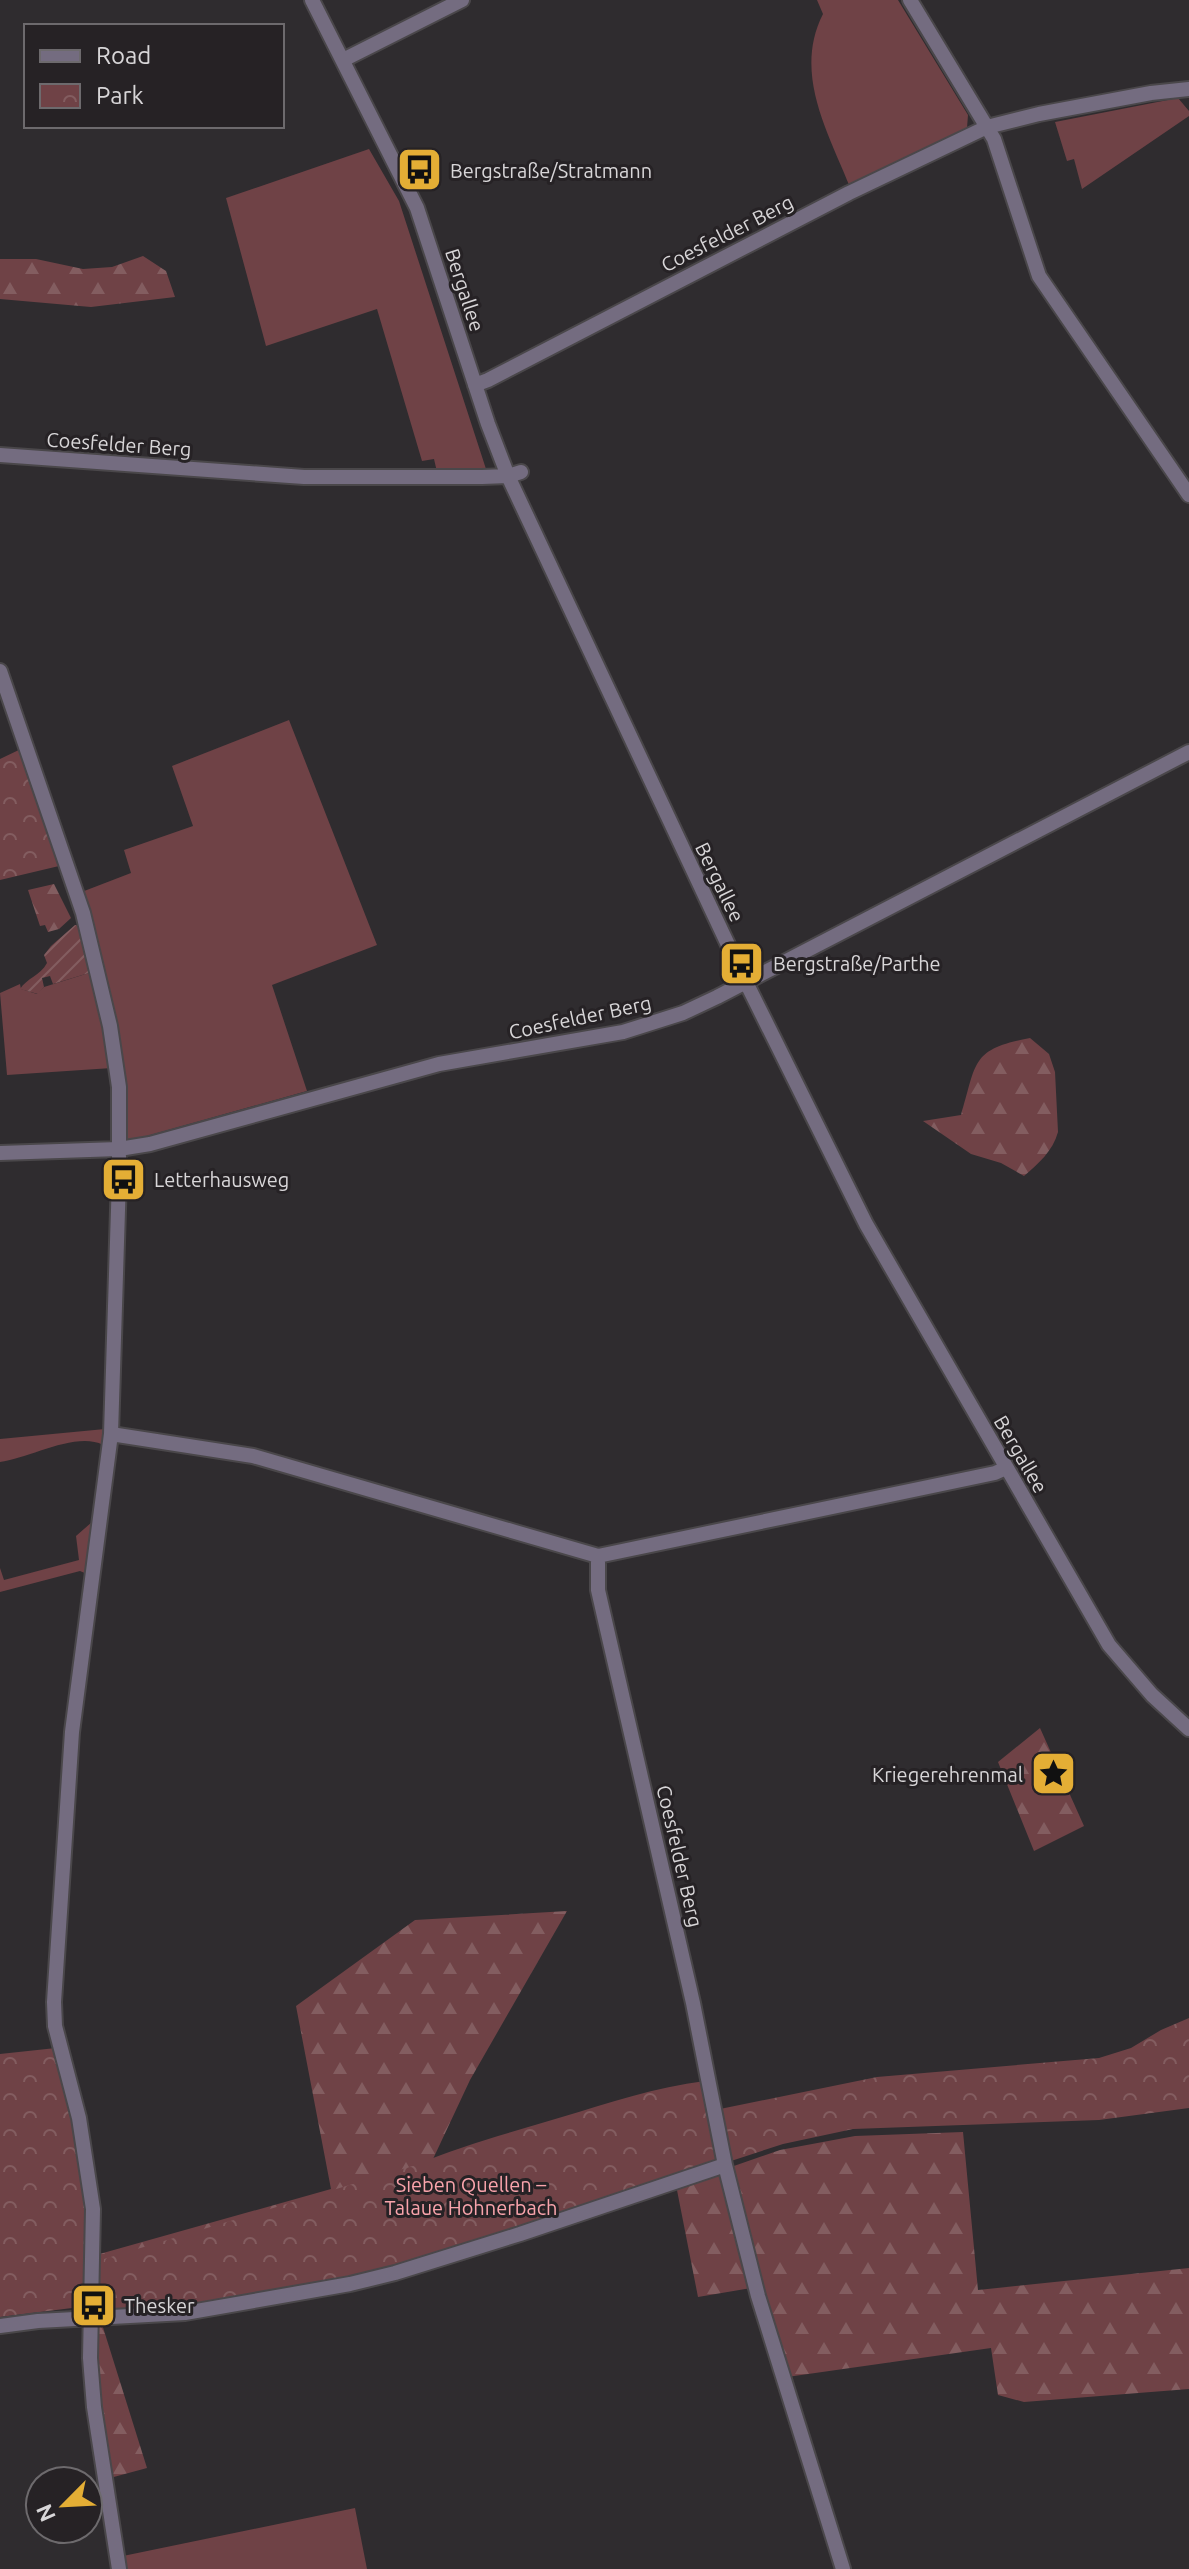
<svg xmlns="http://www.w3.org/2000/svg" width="1189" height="2569" font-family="Ubuntu,sans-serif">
<defs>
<pattern id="forest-firs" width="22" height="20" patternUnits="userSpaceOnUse" patternTransform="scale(2)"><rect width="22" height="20" fill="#6f4246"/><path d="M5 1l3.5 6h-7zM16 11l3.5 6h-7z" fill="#835d60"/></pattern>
<pattern id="park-crowns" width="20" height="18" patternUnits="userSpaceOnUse" patternTransform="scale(2)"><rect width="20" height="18" fill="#6f4246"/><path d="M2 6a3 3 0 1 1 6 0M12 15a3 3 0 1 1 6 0" fill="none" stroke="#835d60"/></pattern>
<pattern id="garden-furrows" width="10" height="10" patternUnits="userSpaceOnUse" patternTransform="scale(2)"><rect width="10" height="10" fill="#6f4246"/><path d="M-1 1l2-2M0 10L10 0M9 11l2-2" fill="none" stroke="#835d60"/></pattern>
</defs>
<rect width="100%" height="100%" fill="#2f2c2f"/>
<path fill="#6f4246" d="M 817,0 L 898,0 L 968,115 L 967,128 L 850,187 C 828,132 793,73 823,14 Z
M 1178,98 L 1189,111 L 1189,116 L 1082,189 L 1074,159 L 1067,161 L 1055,122 Z
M 369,149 L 399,201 L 486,469 L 437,472 L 434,459 L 422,461 L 377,309 L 266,346 L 226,198 Z
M 289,720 L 377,945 L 272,985 L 307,1091 L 129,1141 L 124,1140 L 121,1050 L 79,893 L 131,873 L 124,850 L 193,826 L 172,766 Z
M 92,972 L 112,1068 L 7,1075 L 0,993 L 20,984 L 21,989 L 37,994 L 44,987 Z
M 105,1429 L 103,1445 C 76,1431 28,1459 0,1462 L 0,1439 Z
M 92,1522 L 94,1525 L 87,1574 L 80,1571 L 0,1592 L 0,1568 L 4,1580 L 79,1560 L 76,1536 Z
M 355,2508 L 367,2569 L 125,2569 L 123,2556 Z"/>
<path fill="url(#forest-firs)" d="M 143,256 L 166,271 L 175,297 L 91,307 L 0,299 L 0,259 L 36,259 L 83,269 L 112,267 Z
M 54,884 L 71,918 L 59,929 L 48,932 L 45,925 L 40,926 L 28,890 Z
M 1030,1038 L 1049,1054 L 1055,1072 L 1058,1132 C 1053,1151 1038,1164 1024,1176 L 1001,1163 L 971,1154 L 923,1121 L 961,1115 C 977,1063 970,1049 1030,1038 Z
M 1040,1728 L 1084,1826 L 1034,1851 L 998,1762 Z
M 567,1911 L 470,2080 L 433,2159 L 177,2305 L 94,2309 L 96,2255 L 331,2189 L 296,2006 L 415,1920 Z
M 963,2132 L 978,2290 L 1189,2268 L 1189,2389 L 1024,2402 L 998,2395 L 991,2348 L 787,2377 L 731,2167 L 780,2150 L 855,2136 Z
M 721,2171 L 751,2288 L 698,2297 L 676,2185 Z
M 93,2321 L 101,2321 L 147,2468 L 110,2478 L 96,2393 Z"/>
<path fill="url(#park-crowns)" d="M 23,748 L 59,866 L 0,880 L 0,759 Z
M 1189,2018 L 1189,2108 L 1099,2120 L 853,2129 L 783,2144 L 731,2161 L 720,2109 L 877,2077 L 1099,2058 L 1131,2048 L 1161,2030 Z
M 56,2048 L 76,2120 L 90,2209 L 87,2312 L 72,2308 L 0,2317 L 0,2054 Z
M 705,2081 L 722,2164 L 406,2268 L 186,2312 L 111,2310 L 101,2300 L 104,2259 L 416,2165 C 463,2145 513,2132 562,2117 C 609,2103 656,2087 705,2081 Z"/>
<path fill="url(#garden-furrows)" d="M 75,925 L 81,926 L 92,972 L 53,984 L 50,976 L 42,978 L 44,987 L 38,994 L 20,989 C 27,978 40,976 47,963 L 44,955 L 51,946 Z"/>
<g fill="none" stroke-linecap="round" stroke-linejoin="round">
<defs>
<path id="minor" d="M 312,0 L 417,208 L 488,424 L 508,476 L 738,966 L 866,1224 L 1109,1645 L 1152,1695 L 1189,1729
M 910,0 L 994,139 L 1039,276 L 1189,495
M 343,60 L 462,0
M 475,385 L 488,380 L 849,193 L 987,127 L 1039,114 L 1151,93 L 1189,89
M 0,455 L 304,477 L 482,477 L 508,476 L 521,472
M 0,671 L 83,913 L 110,1026 L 119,1087 L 119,1178 L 111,1434 L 72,1732 L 54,2002 L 55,2026 L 79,2118 L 93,2209 L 90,2358 L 94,2407 L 119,2569
M 0,1153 L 119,1149 L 150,1144 L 439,1064 L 623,1032 L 683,1013 L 717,997 L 1189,752
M 111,1434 L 253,1456 L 598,1556 L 995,1473 L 1006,1468
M 598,1556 L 598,1590 L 606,1625 L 693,2003 L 725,2165
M 0,2326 L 38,2321 L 185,2313 L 350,2284 L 395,2273 L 520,2234 L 725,2165 L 758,2296 L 843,2569"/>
</defs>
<use href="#minor" stroke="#4a474a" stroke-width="18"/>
<use href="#minor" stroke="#746c80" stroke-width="14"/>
</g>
<defs>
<symbol id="bus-square" viewBox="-11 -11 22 22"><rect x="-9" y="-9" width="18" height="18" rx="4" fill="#e4ae35" stroke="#262225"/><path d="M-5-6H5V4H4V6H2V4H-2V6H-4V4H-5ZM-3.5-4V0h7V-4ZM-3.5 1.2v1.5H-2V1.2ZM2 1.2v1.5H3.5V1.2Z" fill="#111"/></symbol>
<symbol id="sight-square" viewBox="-11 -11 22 22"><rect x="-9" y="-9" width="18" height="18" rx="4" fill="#e4ae35" stroke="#262225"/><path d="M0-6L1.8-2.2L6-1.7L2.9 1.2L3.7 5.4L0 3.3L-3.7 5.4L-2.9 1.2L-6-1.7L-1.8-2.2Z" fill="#111"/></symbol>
</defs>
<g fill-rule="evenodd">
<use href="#bus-square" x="394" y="144" width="51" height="51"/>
<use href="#bus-square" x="716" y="938" width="51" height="51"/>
<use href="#bus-square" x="98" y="1154" width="51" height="51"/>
<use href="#sight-square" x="1028" y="1748" width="51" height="51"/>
<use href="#bus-square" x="68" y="2280" width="51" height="51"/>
</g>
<g text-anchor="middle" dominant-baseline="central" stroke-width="6" stroke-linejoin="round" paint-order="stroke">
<g font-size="20" fill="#d8d6d8" stroke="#262225" text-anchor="start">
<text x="450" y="170">Bergstraße/Stratmann</text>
<text x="773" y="963">Bergstraße/Parthe</text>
<text x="154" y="1179">Letterhausweg</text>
<text x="1023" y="1774" text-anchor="end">Kriegerehrenmal</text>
<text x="124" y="2305">Thesker</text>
</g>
<g font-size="20" fill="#d8d6d8" stroke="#262225">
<text transform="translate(727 233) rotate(-27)">Coesfelder Berg</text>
<text transform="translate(465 290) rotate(72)">Bergallee</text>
<text transform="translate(119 444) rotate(4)">Coesfelder Berg</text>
<text transform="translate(720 882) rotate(64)">Bergallee</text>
<text transform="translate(580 1017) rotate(-12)">Coesfelder Berg</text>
<text transform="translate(1021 1454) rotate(60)">Bergallee</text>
<text transform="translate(680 1856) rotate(77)">Coesfelder Berg</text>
</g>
<g font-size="20" fill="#faa4ac" stroke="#262225">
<text x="471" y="2184">Sieben Quellen –<tspan x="471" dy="23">Talaue Hohnerbach</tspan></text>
</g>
</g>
<rect x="24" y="24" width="260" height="104" fill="#262225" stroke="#6d6a6d" stroke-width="2"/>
<rect x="40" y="50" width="40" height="12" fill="#746c80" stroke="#6d6a6d" stroke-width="2"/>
<text x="96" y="64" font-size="24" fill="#d8d6d8">Road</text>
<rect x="40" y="84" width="40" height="24" fill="url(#park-crowns)" stroke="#6d6a6d" stroke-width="2"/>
<text x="96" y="104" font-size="24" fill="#d8d6d8">Park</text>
<g transform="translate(64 2505) rotate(246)"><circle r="38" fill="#262225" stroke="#6d6a6d" stroke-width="2"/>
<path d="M0-6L14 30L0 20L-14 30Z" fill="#e4ae35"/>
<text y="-12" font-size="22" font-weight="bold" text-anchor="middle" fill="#d8d6d8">N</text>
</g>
</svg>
